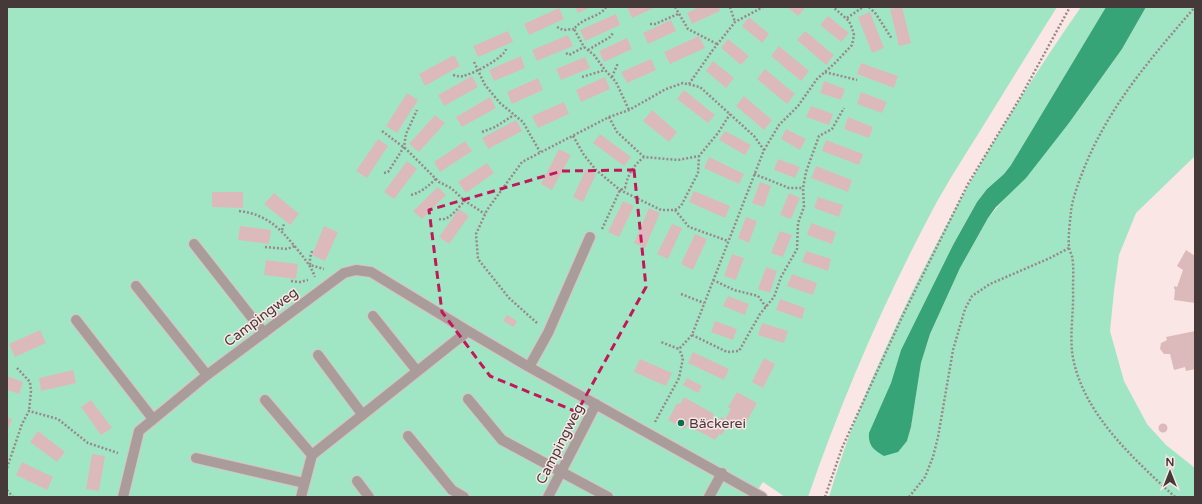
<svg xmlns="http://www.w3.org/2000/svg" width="1202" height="504" font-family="'Varela Round',sans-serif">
<rect width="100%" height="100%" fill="#fbe6e6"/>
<path fill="#a1e6c4" d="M 7,7 L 1057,7 C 1033,45 1009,84 985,123 C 967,152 948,181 932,211 C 883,303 842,399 808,497 L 785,497 L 763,482 L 753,497 L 7,497 Z
M 1081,7 L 1106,7 L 1011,165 L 1004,174 L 987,189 L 977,202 L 953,245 L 901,350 L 891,383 L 907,441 L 911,427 L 921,363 L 930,334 L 960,268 L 988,218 L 1069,123 L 1122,49 L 1146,7 L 1195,7 L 1195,156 L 1136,213 L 1119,255 L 1114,291 L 1110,331 L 1124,381 L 1147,424 L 1166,445 L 1195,468 L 1195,497 L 829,497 C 846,439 869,383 895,328 C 947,216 1010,109 1081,7 Z"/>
<path fill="#37a477" d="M 1106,7 L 1146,7 L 1122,49 L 1069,123 L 1026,178 L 996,207 L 988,218 L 960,268 L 930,334 L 921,363 L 911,427 L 907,441 L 898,452 L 884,456 C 874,450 868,446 869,433 L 891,383 L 901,350 L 953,245 L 977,202 L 987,189 L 1004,174 L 1011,165 Z"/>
<path fill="#dcbabb" d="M 575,7 L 591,7 L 578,13 Z
M 627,7 L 656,7 L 632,18 Z
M 699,7 L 719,7 L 720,11 L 692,24 L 687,13 Z
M 787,7 L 806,7 L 798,16 Z
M 898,7 L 902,7 L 911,43 L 899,46 L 890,9 Z
M 559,8 L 564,19 L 529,35 L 524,24 Z
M 870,12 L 884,48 L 872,53 L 858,17 Z
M 616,14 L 620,25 L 585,41 L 580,30 Z
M 828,16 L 849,33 L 841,42 L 820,25 Z
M 749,17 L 769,34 L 762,43 L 742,26 Z
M 671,20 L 676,31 L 648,44 L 643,33 Z
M 508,31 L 513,42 L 478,57 L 473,46 Z
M 805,31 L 834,55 L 826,65 L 797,40 Z
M 568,35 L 573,46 L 537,61 L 532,50 Z
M 699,36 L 705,48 L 670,64 L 664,52 Z
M 627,38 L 632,49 L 604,62 L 599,51 Z
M 728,39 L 749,56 L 741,65 L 721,48 Z
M 779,46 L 809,71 L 801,81 L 771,56 Z
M 454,55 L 460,66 L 425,86 L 419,74 Z
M 521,56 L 525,68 L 494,81 L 489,70 Z
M 585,57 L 590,68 L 561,80 L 556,69 Z
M 651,59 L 656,70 L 627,83 L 621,72 Z
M 713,61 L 734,78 L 726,88 L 706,71 Z
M 861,63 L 898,76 L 894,88 L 857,74 Z
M 765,69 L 795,94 L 787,104 L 757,79 Z
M 472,76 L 478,87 L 444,106 L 438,95 Z
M 605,77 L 610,89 L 581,102 L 576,90 Z
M 538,78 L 543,90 L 512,104 L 507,92 Z
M 824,81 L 845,89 L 841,100 L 820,93 Z
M 684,90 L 715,115 L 708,123 L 677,99 Z
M 861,92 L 887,102 L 882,113 L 857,104 Z
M 407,93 L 418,100 L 397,133 L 386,126 Z
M 744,96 L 772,120 L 764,130 L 736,106 Z
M 490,97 L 496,108 L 462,127 L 456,117 Z
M 564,102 L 569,114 L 538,128 L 532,116 Z
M 811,106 L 833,114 L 829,125 L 806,117 Z
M 652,110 L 677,132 L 669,142 L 643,121 Z
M 435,115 L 445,123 L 419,152 L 409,144 Z
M 848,117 L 873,127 L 869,138 L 844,129 Z
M 516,120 L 522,131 L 488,149 L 482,138 Z
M 786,129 L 806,139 L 800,150 L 781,139 Z
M 725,131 L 751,145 L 745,155 L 719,140 Z
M 600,134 L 631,157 L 624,166 L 593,143 Z
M 378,139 L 388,146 L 367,178 L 356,171 Z
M 826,140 L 863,154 L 859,165 L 822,151 Z
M 465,141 L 472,151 L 440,172 L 434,162 Z
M 559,149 L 571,155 L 552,190 L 541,184 Z
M 709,157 L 744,174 L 739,184 L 704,168 Z
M 778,159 L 800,167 L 795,178 L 774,170 Z
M 407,161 L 417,169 L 394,199 L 384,192 Z
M 487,163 L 494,173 L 466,193 L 458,182 Z
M 816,166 L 852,180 L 848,192 L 811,178 Z
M 586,169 L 596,174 L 583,202 L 573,197 Z
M 760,182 L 771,186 L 764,207 L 752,203 Z
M 438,187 L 446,195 L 422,219 L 413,211 Z
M 694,191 L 730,206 L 725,218 L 689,202 Z
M 212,192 L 243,192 L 243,208 L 212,207 Z
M 274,193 L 299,214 L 290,225 L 264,204 Z
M 789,193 L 800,198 L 791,219 L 780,215 Z
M 818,197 L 843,205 L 839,217 L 814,208 Z
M 623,201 L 634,206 L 619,237 L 608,232 Z
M 649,208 L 660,213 L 645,248 L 634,243 Z
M 459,209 L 469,216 L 449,244 L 439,237 Z
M 746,217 L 757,221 L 749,243 L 738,238 Z
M 811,223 L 836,232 L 832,244 L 807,235 Z
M 672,224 L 682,228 L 668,259 L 657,254 Z
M 240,226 L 271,230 L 269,244 L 238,240 Z
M 324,226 L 338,232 L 325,261 L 312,255 Z
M 780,231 L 792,235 L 783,257 L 771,253 Z
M 695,234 L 707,239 L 693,270 L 681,264 Z
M 1186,250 L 1195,256 L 1195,303 L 1174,300 L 1175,289 L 1174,289 L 1174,286 L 1177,287 L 1183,270 L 1177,266 Z
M 806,251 L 831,259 L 828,271 L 802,262 Z
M 732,254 L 744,258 L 736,280 L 724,276 Z
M 266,260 L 298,264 L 296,279 L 264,275 Z
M 766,267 L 777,271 L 770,293 L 758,289 Z
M 792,274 L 817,283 L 813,295 L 787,286 Z
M 728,296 L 749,304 L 745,315 L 723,306 Z
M 780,299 L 805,308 L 802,319 L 776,310 Z
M 507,315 L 517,321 L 514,327 L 503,321 Z
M 715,321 L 737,329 L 733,340 L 711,332 Z
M 762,323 L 788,331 L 784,343 L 758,335 Z
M 40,330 L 46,343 L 15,357 L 9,344 Z
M 1195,331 L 1195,369 L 1186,371 L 1185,367 L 1174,370 L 1170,354 L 1164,354 L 1160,349 L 1161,343 L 1167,340 L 1166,337 Z
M 693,352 L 729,369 L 724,380 L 688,363 Z
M 764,358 L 775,364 L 763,388 L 752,382 Z
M 640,359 L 672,373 L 666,386 L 634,372 Z
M 73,370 L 76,383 L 41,391 L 39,378 Z
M 7,376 L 23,382 L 19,394 L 7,390 Z
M 687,378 L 702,386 L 698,393 L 683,385 Z
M 737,392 L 757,403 L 742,430 L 729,423 L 722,435 L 719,434 L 715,440 L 687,425 L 685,429 L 668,420 L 677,403 L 680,404 L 684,397 L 714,414 L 712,417 L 719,421 L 721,417 L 725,419 L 731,409 L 728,407 Z
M 91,400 L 112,428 L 101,435 L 81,407 Z
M 7,417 L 12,419 L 7,432 Z
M1158.5 428a4.5 4.5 0 1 1 9 0a4.5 4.5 0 1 1-9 0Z
M 38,431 L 65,452 L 57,462 L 30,442 Z
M 92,454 L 105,456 L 99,491 L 86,489 Z
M 22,462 L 53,477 L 47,490 L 16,475 Z"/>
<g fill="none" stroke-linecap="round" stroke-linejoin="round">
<defs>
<path id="lane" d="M 194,244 L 264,333
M 136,286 L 207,375
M 373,316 L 417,371
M 76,320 L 153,419
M 318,355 L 362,414
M 529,367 L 548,333 L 590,237
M 468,399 L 502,440 L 608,497
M 265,400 L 312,455
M 408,436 L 452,490 L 464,497
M 196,458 L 304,483
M 357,481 L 369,497
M 123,497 L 139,431 L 207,375 L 344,273 L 356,270 L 371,272 L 468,331 L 529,367 L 762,497
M 301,497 L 312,455 L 468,331
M 548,497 L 596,404
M 709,497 L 722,473"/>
</defs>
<use href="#lane" stroke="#d7c3c3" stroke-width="12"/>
<path stroke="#988888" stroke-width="2.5" stroke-dasharray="2 2" stroke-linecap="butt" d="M 606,7 C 601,17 583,17 574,29 L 584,47 L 594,55 L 605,70 L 616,82 L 629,110
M 675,7 L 688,29 L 717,44
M 730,7 L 735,22
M 869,7 L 876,14 L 892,39
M 847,18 L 863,7
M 650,24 L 655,24 L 678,14
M 557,27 L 563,30 L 574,29
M 588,50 L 610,37 L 613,33
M 566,53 L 569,55 L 584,47
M 474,62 L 485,85 L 500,103 L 523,122 L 540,152
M 825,72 L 857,80
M 453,75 C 457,76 460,77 463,76 C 473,74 504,58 506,49
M 582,77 L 605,70
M 612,77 L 618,63
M 689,84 L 712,51 L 735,22 L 763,7
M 609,117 L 617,132 L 644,157
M 382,131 L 406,149 L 439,182 L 451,188 L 465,201 L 485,214
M 482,132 L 495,127 L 514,115
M 573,136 L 584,155 L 596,170 L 620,190 L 661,210 L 675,210 L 689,227 L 728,241
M 764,150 L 779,125 L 798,106 L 817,79 L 835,63 L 852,45 L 854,35 L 852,28 L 849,21 L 833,7
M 384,173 L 388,172 L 404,147 L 406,134 L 417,110
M 754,174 L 789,188 L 803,188
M 411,195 C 422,192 428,186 436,179
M 675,210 L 681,206 L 698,173 L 699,156
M 239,211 C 266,214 280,228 297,249 C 304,258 311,266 315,277
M 439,219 C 449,222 458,207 465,201
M 602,229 L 620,190 L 625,188 C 628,174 633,166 644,157 L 678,160 L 699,156 L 718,133 L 730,114
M 282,230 L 284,224
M 265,247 L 287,249 L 295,246
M 312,251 L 310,258 L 310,265 L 324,269
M 713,280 L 734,290 L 758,296 L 766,307
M 291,281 L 300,282 L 308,280
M 681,294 L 704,303
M 537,323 L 509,298 L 478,259 L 476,234 L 487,210 L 522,162 L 609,117 L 629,110 L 666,89 L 683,83 L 700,87 L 754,136 L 764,150 L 692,335 L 679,349 L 661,342
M 692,335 L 727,352 L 739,351 L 760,314 L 774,297 L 781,277 L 797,249 L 798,223 L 804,207 L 803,188 L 806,172 L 819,136 L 832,129 L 844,108
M 17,368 L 30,382 L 31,391 L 29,411
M 655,422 L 679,378 L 683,358 L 679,349
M 7,468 L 22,424 L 29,411 L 58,419 L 88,443 L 118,453
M 7,490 L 13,497
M 825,497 L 842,448 L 903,315 L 968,184 L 1020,98 L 1070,7
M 909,497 L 925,477 L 933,457 L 938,437 L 953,350 L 965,309 L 972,296 L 990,284 L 1050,258 L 1069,248
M 1175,497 C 1135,460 1084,415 1073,358 C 1069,336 1074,312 1073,289 C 1073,278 1074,266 1072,256 C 1071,253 1069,250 1069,247 C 1068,236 1070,222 1071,211 C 1073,197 1078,184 1083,171 C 1108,107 1151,58 1195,7"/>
<use href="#lane" stroke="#ab9c9c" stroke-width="10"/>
</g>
<path fill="none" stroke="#c2185b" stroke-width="3" stroke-dasharray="8 5" stroke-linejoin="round" d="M 634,170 L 646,287 L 577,412 L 490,376 L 442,312 L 429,210 L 562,171 Z"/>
<circle fill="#00734e" stroke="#fbe6e6" stroke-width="1.5" cx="681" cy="423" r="4"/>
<g text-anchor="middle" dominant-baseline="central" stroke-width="3" stroke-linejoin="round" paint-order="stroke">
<g font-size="14" fill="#463939" stroke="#fbe6e6">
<text transform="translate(261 317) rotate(-37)">Campingweg</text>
<text transform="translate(560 444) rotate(-63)">Campingweg</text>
</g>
<g font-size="14" fill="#463939" stroke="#fbe6e6" text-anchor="start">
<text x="689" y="423">Bäckerei</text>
</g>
</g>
<rect width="1202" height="504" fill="none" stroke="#463939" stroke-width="16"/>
<g transform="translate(1170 472)" stroke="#fbe6e6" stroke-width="3" paint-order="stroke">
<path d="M0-3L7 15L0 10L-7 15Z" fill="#463939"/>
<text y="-6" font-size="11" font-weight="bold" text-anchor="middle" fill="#463939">N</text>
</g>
</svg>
